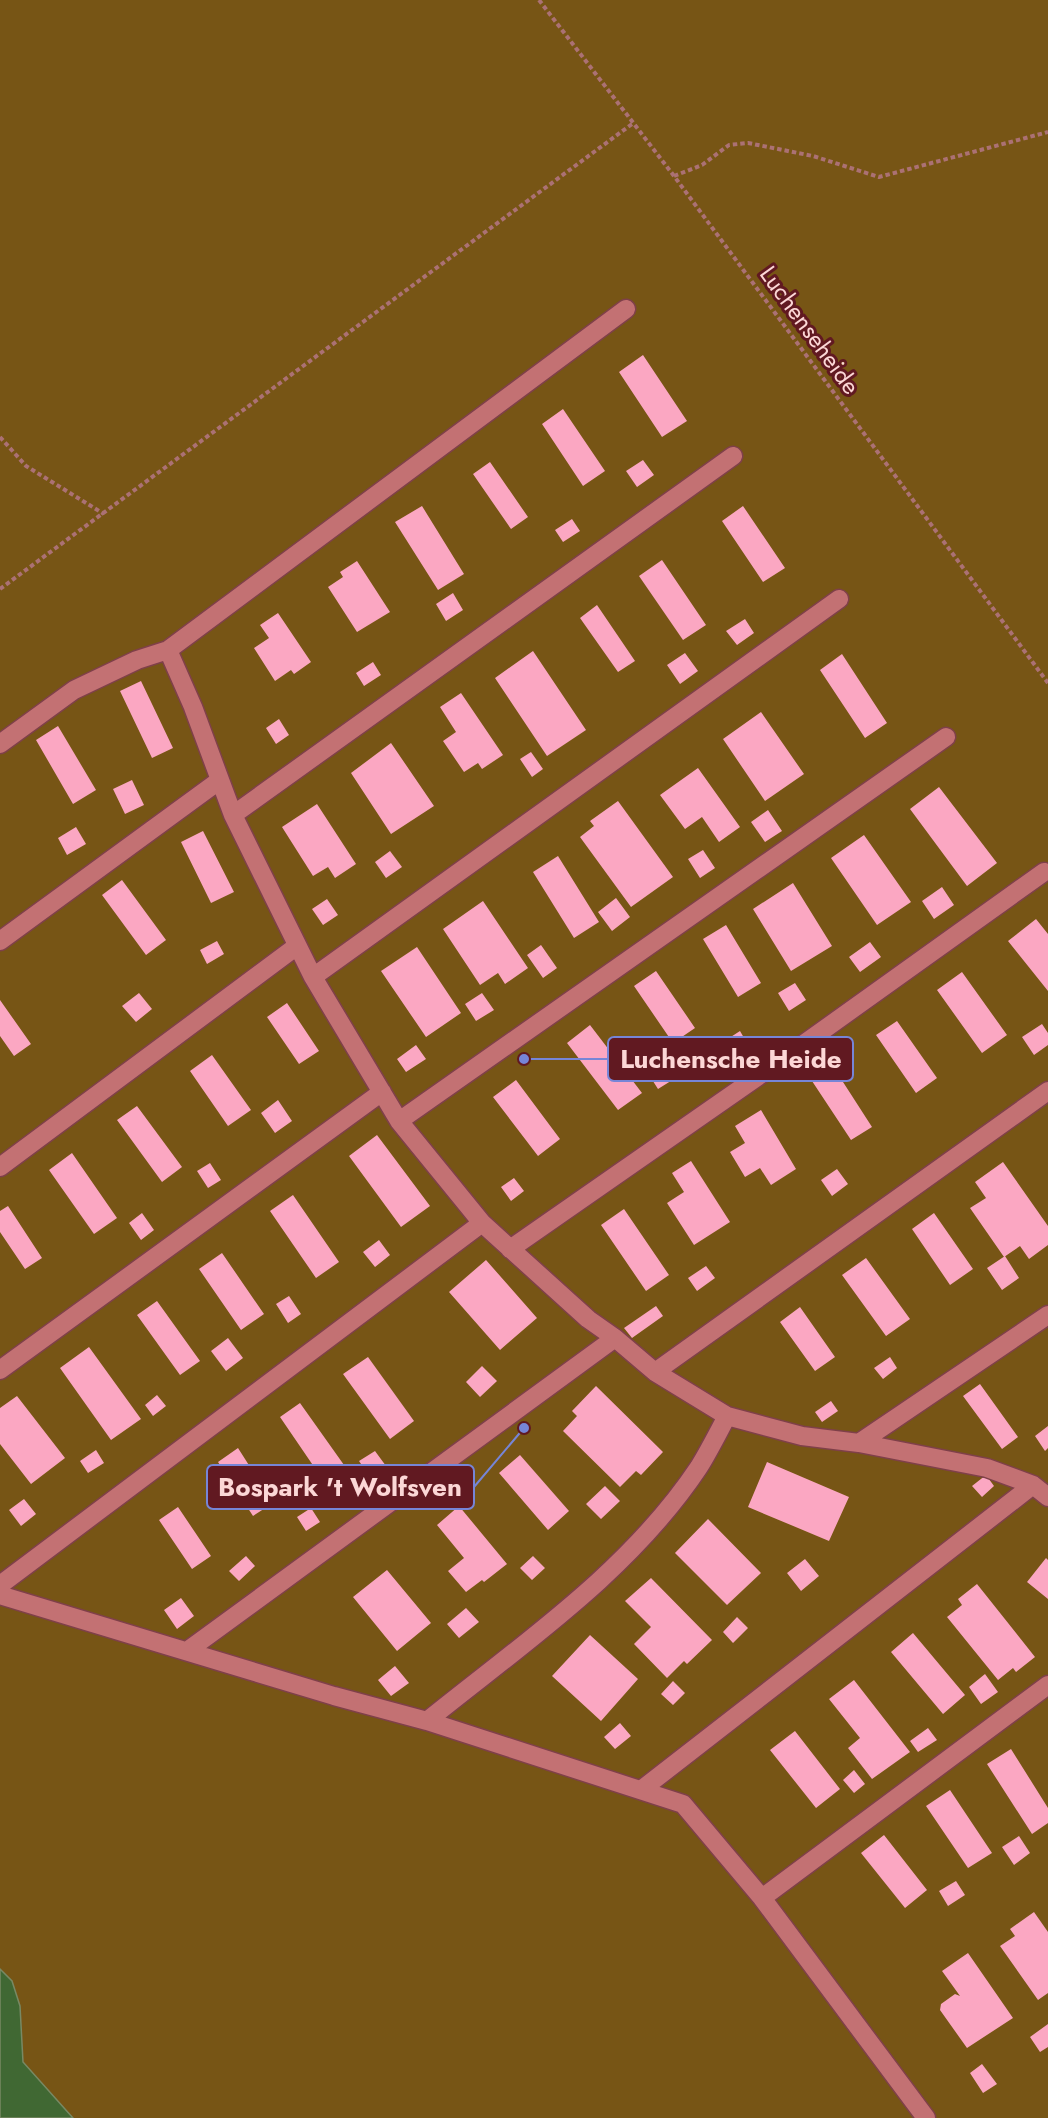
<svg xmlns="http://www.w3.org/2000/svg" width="1048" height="2118" font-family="Jost,sans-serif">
<rect width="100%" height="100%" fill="#6e252b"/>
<path fill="#775515" d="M 0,0 L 1048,0 L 1048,2118 L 0,2118 Z"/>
<path fill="#406833" stroke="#788964" stroke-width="1.5" d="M 0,1969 L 12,1981 L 20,2006 L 23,2062 L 73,2118 L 0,2118 Z"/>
<path fill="#fba7c2" d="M 643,355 L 687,421 L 662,437 L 619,372 Z
M 563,409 L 605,471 L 583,486 L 542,424 Z
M 643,460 L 654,475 L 637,487 L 626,471 Z
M 490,462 L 528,517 L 511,529 L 473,474 Z
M 422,506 L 464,574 L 438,590 L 395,522 Z
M 743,506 L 785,568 L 763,582 L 722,521 Z
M 572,519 L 580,531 L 563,542 L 555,530 Z
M 662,560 L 706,625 L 683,640 L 639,576 Z
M 357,561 L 390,612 L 357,632 L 328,587 L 343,577 L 340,572 Z
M 453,593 L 463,610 L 446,621 L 436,604 Z
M 597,605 L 635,661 L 618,672 L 580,618 Z
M 278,613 L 311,662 L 294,674 L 291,670 L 275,681 L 254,648 L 269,638 L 260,625 Z
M 745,619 L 754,633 L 737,645 L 726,631 Z
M 533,651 L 586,730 L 547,756 L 495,678 Z
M 685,653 L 698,671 L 680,684 L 667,665 Z
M 842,654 L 887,723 L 865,738 L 820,670 Z
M 373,662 L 381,675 L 364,686 L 356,673 Z
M 141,681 L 173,748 L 152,758 L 120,691 Z
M 461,693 L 503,755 L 482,769 L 478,763 L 464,772 L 443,741 L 456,732 L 440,707 Z
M 761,712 L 804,774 L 765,801 L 723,739 Z
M 279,719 L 289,735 L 276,744 L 266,728 Z
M 58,726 L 96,790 L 73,804 L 36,740 Z
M 391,743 L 434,806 L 391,834 L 351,773 Z
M 531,752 L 543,769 L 532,777 L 520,759 Z
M 698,768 L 740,827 L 719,842 L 702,817 L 685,829 L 660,795 Z
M 132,780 L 144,805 L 125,814 L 113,789 Z
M 939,787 L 997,863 L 967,886 L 910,809 Z
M 618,801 L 673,877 L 631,907 L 580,837 L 594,826 L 590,821 Z
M 317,804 L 356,864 L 335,878 L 328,867 L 313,876 L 282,827 Z
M 768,810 L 782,831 L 765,842 L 751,822 Z
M 76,827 L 86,844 L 67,855 L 58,838 Z
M 203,831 L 234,892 L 211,903 L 181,842 Z
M 864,835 L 911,902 L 877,925 L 831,858 Z
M 703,850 L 715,868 L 700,878 L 688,859 Z
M 390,851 L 402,867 L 386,878 L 375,862 Z
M 558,856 L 599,922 L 574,938 L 533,872 Z
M 122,880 L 166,940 L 146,955 L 102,895 Z
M 793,883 L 832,946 L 791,971 L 753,909 Z
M 942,887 L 954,905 L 934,919 L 922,901 Z
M 616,898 L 630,917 L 612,931 L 598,912 Z
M 327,899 L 338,915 L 323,925 L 312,909 Z
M 483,901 L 528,968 L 505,984 L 498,973 L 480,985 L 443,929 Z
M 1036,919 L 1048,934 L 1048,991 L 1008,941 Z
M 726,925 L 761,983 L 738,997 L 703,939 Z
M 217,941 L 224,954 L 207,964 L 200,950 Z
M 870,942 L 881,957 L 860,972 L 849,957 Z
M 541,945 L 557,968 L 543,978 L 527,955 Z
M 417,947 L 461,1013 L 426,1037 L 381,971 Z
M 656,971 L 695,1028 L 673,1043 L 634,986 Z
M 962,972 L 1007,1035 L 982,1053 L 937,990 Z
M 795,983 L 806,1000 L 789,1011 L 778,993 Z
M 139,993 L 152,1009 L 136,1022 L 122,1006 Z
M 482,993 L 494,1010 L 476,1021 L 465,1004 Z
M 0,1000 L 31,1044 L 14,1056 L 0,1036 Z
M 287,1003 L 319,1051 L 299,1064 L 267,1017 Z
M 897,1021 L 937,1078 L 916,1093 L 876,1035 Z
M 1042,1024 L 1048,1033 L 1048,1045 L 1034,1055 L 1022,1037 Z
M 590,1025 L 642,1093 L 618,1110 L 567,1043 Z
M 740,1031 L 747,1043 L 730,1053 L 723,1042 Z
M 416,1045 L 426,1059 L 406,1072 L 397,1059 Z
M 212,1055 L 251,1110 L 228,1126 L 190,1071 Z
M 667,1068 L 674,1079 L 658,1089 L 651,1078 Z
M 834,1068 L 872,1127 L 851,1140 L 812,1081 Z
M 516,1080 L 560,1139 L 538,1156 L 493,1097 Z
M 278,1100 L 292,1121 L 275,1133 L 261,1113 Z
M 137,1106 L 182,1167 L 162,1182 L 117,1120 Z
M 761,1110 L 796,1169 L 771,1185 L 760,1168 L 745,1177 L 730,1152 L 745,1143 L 735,1126 Z
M 377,1135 L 430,1206 L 401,1227 L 349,1156 Z
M 72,1153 L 117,1218 L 94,1234 L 49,1170 Z
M 691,1161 L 730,1222 L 694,1245 L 667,1203 L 684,1192 L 672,1173 Z
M 1003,1162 L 1048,1226 L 1048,1245 L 1029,1259 L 1020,1246 L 1004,1257 L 970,1208 L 986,1198 L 975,1182 Z
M 210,1163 L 221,1180 L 208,1188 L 197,1171 Z
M 837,1169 L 848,1184 L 832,1196 L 821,1180 Z
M 514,1178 L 524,1191 L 511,1201 L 501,1187 Z
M 293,1195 L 339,1262 L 316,1278 L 270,1211 Z
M 8,1206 L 42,1258 L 25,1269 L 0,1232 L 0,1211 Z
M 624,1209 L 669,1275 L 646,1291 L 601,1225 Z
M 142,1213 L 154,1230 L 141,1240 L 129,1223 Z
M 934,1213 L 973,1269 L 950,1285 L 912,1229 Z
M 379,1240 L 390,1255 L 375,1267 L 363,1252 Z
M 222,1253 L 264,1314 L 241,1330 L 199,1269 Z
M 1005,1256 L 1019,1278 L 1002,1290 L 987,1268 Z
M 866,1258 L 910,1319 L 886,1336 L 842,1275 Z
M 486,1260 L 537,1318 L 500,1350 L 449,1292 Z
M 706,1266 L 715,1278 L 697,1291 L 688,1278 Z
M 289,1296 L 301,1314 L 288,1323 L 276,1304 Z
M 157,1301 L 200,1361 L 180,1375 L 137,1315 Z
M 656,1306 L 663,1316 L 632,1338 L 624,1328 Z
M 800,1307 L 835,1357 L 815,1371 L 780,1322 Z
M 228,1338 L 243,1358 L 226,1371 L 211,1351 Z
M 89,1347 L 141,1419 L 111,1440 L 60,1368 Z
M 368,1357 L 414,1421 L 390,1439 L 343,1374 Z
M 890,1357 L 897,1368 L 883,1379 L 874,1368 Z
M 482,1366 L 497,1381 L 480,1397 L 466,1382 Z
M 980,1384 L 1018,1437 L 1002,1449 L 963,1396 Z
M 596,1386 L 663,1452 L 641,1475 L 636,1471 L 620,1487 L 563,1431 L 577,1416 L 572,1411 Z
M 157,1395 L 166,1406 L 153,1416 L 145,1405 Z
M 17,1396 L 65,1458 L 31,1484 L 0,1444 L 0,1408 Z
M 831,1401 L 838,1411 L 822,1422 L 815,1412 Z
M 300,1403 L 344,1465 L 323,1480 L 280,1417 Z
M 1048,1426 L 1048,1448 L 1045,1451 L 1035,1436 Z
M 238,1448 L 273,1503 L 253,1516 L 218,1462 Z
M 96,1450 L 104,1463 L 88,1473 L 80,1461 Z
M 375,1451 L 386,1466 L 370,1477 L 359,1461 Z
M 520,1455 L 569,1511 L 548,1530 L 499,1473 Z
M 767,1462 L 849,1497 L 829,1541 L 748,1507 Z
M 986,1475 L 994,1486 L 982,1497 L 972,1486 Z
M 605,1486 L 620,1501 L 601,1519 L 586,1504 Z
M 24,1499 L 36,1514 L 21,1526 L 9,1510 Z
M 459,1506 L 507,1564 L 484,1582 L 482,1580 L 466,1592 L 448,1571 L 464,1558 L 437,1525 Z
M 178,1507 L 211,1556 L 192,1569 L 159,1520 Z
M 311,1508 L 320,1522 L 306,1531 L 297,1517 Z
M 708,1519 L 761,1573 L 727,1605 L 675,1553 Z
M 246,1556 L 255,1566 L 239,1581 L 229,1571 Z
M 533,1556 L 545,1568 L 532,1580 L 520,1568 Z
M 1046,1558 L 1048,1560 L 1048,1599 L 1027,1582 Z
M 805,1559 L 819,1576 L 801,1591 L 787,1573 Z
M 387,1570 L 431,1623 L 397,1651 L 353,1597 Z
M 651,1578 L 712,1640 L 687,1664 L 684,1661 L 667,1678 L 634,1644 L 651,1627 L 625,1601 Z
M 977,1584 L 1035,1657 L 1016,1672 L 1013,1668 L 998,1680 L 947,1617 L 962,1605 L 958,1599 Z
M 181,1598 L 194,1616 L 177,1629 L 164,1610 Z
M 466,1608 L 479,1622 L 459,1638 L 447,1624 Z
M 737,1617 L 748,1628 L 733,1643 L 723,1632 Z
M 913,1633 L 965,1695 L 943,1714 L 891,1652 Z
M 590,1635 L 638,1679 L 601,1721 L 552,1676 Z
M 395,1666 L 409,1683 L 391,1696 L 378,1680 Z
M 985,1674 L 998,1692 L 981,1704 L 969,1687 Z
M 854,1680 L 910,1752 L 872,1779 L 848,1748 L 860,1738 L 829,1699 Z
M 673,1681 L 685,1693 L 673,1705 L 661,1694 Z
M 620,1723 L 631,1736 L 615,1749 L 604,1737 Z
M 928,1728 L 937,1740 L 918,1752 L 910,1741 Z
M 795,1731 L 840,1789 L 816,1808 L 770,1750 Z
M 1011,1749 L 1048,1808 L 1048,1823 L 1032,1834 L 987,1764 Z
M 854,1770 L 865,1784 L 854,1793 L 843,1780 Z
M 950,1790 L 992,1853 L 968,1868 L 926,1806 Z
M 884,1835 L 927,1890 L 905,1908 L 861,1853 Z
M 1019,1836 L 1030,1853 L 1014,1865 L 1002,1847 Z
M 956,1881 L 965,1895 L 948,1906 L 939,1891 Z
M 1034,1912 L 1048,1932 L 1048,1993 L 1038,2000 L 1000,1946 L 1015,1936 L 1010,1929 Z
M 968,1953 L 1013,2018 L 967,2048 L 940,2010 L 941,2004 L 955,1994 L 960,1996 L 942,1971 Z
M 1048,2024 L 1048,2047 L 1040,2052 L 1030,2037 Z
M 982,2064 L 997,2084 L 983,2093 L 970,2073 Z"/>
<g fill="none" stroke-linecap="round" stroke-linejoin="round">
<defs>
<path id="lane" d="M 168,650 L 193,707 L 233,815 L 313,977 L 399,1121 L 482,1223 L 588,1319 L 615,1338 L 655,1372 L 727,1416 L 802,1436 L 859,1443 L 987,1468 L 1033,1485 L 1048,1497
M 0,744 L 74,690 L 137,660 L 168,650 L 626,309
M 233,815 L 733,456
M 0,941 L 220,780
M 313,977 L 839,599
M 399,1121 L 946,737
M 0,1167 L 297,946
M 510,1249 L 773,1066 L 1044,872
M 0,1370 L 382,1092
M 655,1372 L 1048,1091
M 859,1443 L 1048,1315
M 0,1585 L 482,1223
M 0,1595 L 334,1696 L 427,1721 L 683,1804 L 762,1898 L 926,2118
M 187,1651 L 615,1338
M 427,1721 C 522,1644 630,1571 699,1467 C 709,1451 718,1433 727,1416
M 641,1790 L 1033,1485
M 762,1898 L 1048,1685"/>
</defs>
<use href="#lane" stroke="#7f4049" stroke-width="21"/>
<path stroke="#ab7174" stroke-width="4" stroke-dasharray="4.5 3" stroke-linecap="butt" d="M 539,0 L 674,176 L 1048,683
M 674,176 L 702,165 L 729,145 L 748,143 L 813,156 L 879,177 L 1048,132
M 0,437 L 26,466 L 104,514
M 0,589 L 632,124"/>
<use href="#lane" stroke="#c37173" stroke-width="18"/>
</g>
<g text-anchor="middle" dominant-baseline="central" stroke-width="6" stroke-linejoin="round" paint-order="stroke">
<g font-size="24" fill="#fcd7d6" stroke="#611921">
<text transform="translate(810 330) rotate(54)">Luchenseheide</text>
</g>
</g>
<path fill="none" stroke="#7685d7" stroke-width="2" d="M524 1059L608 1059M524 1428L474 1487"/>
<g fill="#7685d7" stroke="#611921" stroke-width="2">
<circle cx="524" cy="1059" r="6"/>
<circle cx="524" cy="1428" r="6"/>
</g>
<g fill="#611921" stroke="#7685d7" stroke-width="2">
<rect x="608" y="1037" width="245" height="44" rx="6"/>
<rect x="207" y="1465" width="267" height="44" rx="6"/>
</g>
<g font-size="26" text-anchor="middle" font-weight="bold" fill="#fcd7d6">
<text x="731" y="1068">Luchensche Heide</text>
<text x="340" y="1496">Bospark 't Wolfsven</text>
</g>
</svg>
